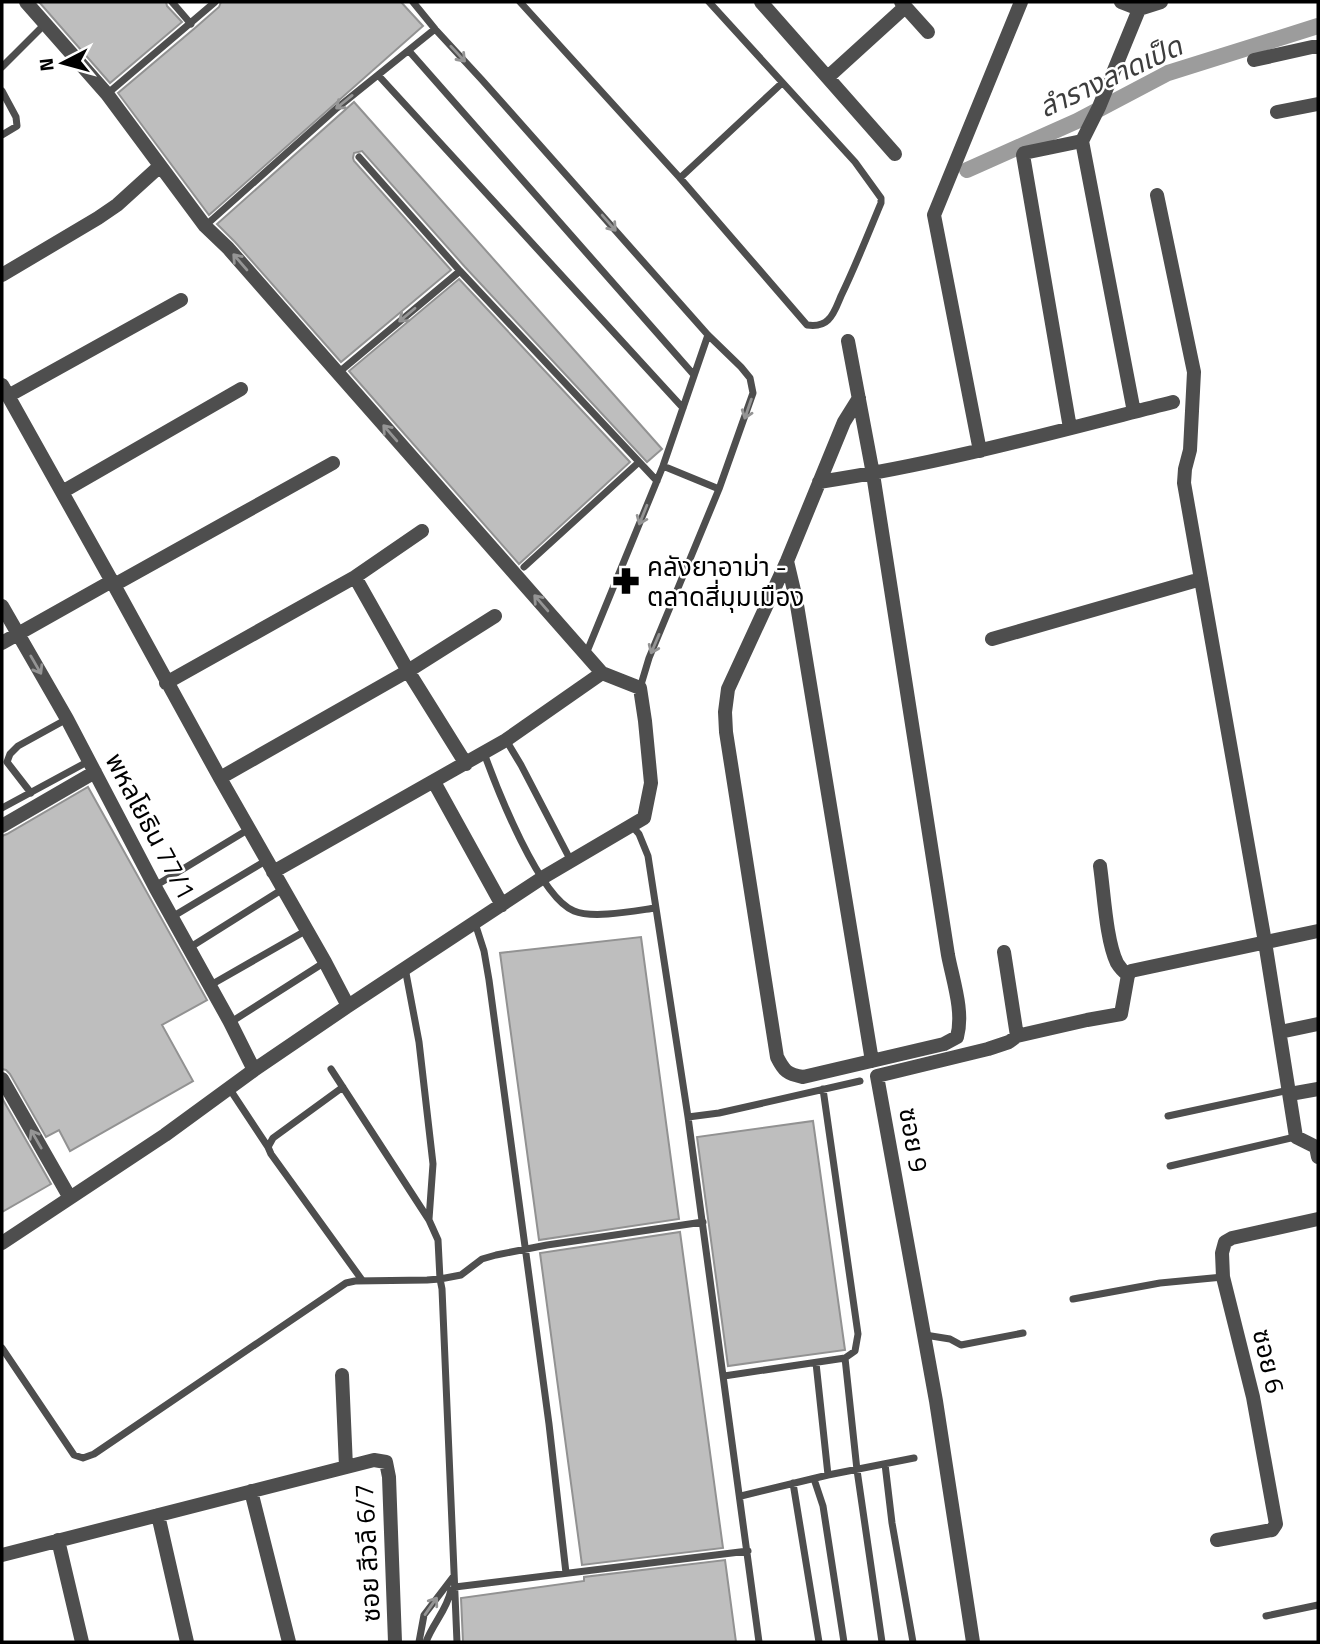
<svg xmlns="http://www.w3.org/2000/svg" width="1320" height="1644" font-family="'Titillium Web','Noto Sans Thai',sans-serif">
<rect width="100%" height="100%" fill="#fff"/>
<g fill="none" stroke-linecap="round" stroke-linejoin="round">
<path stroke="#9c9c9c" stroke-width="16" d="M 967,170 L 1077,121 L 1168,73 L 1318,26"/>
</g>
<path fill="#bebebe" stroke="#929292" stroke-width="2" d="M 39,2 L 166,2 L 167,6 L 182,22 L 110,83 Z
M 221,2 L 401,2 L 423,26 L 209,215 L 118,93 L 195,28 L 219,7 Z
M 354,102 L 662,449 L 647,462 L 465,267 L 362,151 L 354,153 L 353,158 L 354,161 L 451,270 L 341,362 L 235,242 L 217,224 Z
M 459,279 L 630,462 L 519,564 L 349,371 Z
M 88,787 L 207,1000 L 162,1025 L 193,1081 L 70,1151 L 59,1130 L 46,1137 L 10,1074 L 6,1070 L 2,1069 L 2,836 L 7,834 Z
M 641,937 L 679,1219 L 539,1240 L 500,953 Z
M 2,1098 L 51,1184 L 2,1212 Z
M 813,1121 L 845,1350 L 728,1366 L 697,1137 Z
M 680,1232 L 723,1548 L 582,1565 L 540,1253 Z
M 725,1560 L 736,1642 L 463,1642 L 461,1598 L 584,1581 L 584,1577 Z"/>
<g fill="none" stroke-linecap="round" stroke-linejoin="round">
<path stroke="#4e4e4e" stroke-width="7" d="M 172,2 L 191,24
M 413,2 L 435,29 L 482,80 L 708,335 L 741,367 L 750,378 L 753,393 L 719,489 L 649,658 L 640,688
M 520,2 L 680,178 L 807,325 C 814,326 823,325 828,320 C 834,315 838,303 841,296 C 856,265 868,234 881,203 L 881,198 L 855,162 L 709,2
M 409,51 L 694,375
M 2,67 L 45,24
M 378,75 L 683,408
M 2,91 L 16,117 L 17,126 L 2,135
M 107,94 L 215,2
M 359,157 L 460,271 L 657,481
M 680,178 L 782,83
M 205,226 L 337,108 L 435,29
M 338,373 L 460,271
M 663,466 L 719,489
M 524,567 L 639,462
M 586,654 L 663,466 L 708,335
M 506,740 L 521,765 L 571,861
M 484,753 C 497,789 539,897 574,911 C 593,919 634,911 655,908
M 31,793 L 7,762 L 10,754 L 18,746 L 67,719
M 2,808 L 89,761
M 632,826 L 639,834 L 648,856 L 688,1117 L 759,1642
M 155,886 L 249,829
M 172,917 L 267,860
M 475,923 L 484,951 L 489,980 L 549,1424 L 566,1573
M 189,948 L 283,889
M 405,968 L 419,1042 L 433,1164 L 429,1219
M 209,986 L 307,930
M 231,1022 L 325,962
M 331,1069 L 429,1220 L 438,1240 L 440,1279 L 461,1275 L 482,1259 L 496,1255 L 547,1245 L 703,1222
M 343,1087 L 273,1138 L 268,1147 L 271,1154 L 362,1280
M 229,1088 L 268,1147
M 1168,1116 L 1289,1090
M 688,1117 L 719,1113 L 860,1081
M 1170,1166 L 1295,1137
M 1073,1299 L 1160,1283 L 1223,1277
M 925,1335 L 950,1339 L 961,1345 L 1023,1333
M 2,1348 L 74,1455 L 83,1458 L 94,1454 L 346,1283 L 355,1281 L 427,1280 L 440,1279 L 442,1289 L 457,1642
M 845,1358 L 857,1470 L 882,1642
M 816,1363 L 828,1475
M 724,1376 L 845,1358 L 855,1351 L 858,1334 L 823,1089
M 885,1464 L 892,1523 L 913,1642
M 814,1479 L 823,1506 L 844,1642
M 793,1483 L 819,1642
M 741,1496 L 828,1475 L 914,1458
M 455,1587 L 748,1551
M 1266,1616 L 1318,1605
M 419,1642 L 424,1615 L 453,1577
M 426,1642 C 433,1623 447,1610 451,1590"/>
<path stroke="#4e4e4e" stroke-width="14" d="M 761,2 L 895,154
M 901,2 L 928,32
M 1121,2 L 1139,9 L 1161,2
M 1254,60 L 1312,47 L 1318,47
M 828,77 L 905,7
M 1277,112 L 1318,104
M 1157,195 L 1194,372 L 1190,450 L 1185,469 L 1184,483 L 1265,942 L 1296,1137 L 1316,1147 L 1318,1157
M 2,275 L 98,218 L 117,205 L 160,166
M 848,341 L 873,474 L 948,955 C 953,981 964,1012 957,1037 L 944,1044 L 803,1077 C 787,1074 784,1071 777,1057 L 726,732 L 725,712 L 728,689 L 787,561 L 844,422 L 859,398
M 2,385 L 114,585 L 220,778 L 325,962 L 348,1006
M 8,396 L 181,300
M 1134,412 L 1082,141 L 1099,107 L 1142,2
M 1070,428 L 1023,155 L 1024,153 L 1082,141
M 980,451 L 934,215 L 1021,2
M 819,482 C 939,464 1055,432 1173,402
M 62,492 L 241,389
M 787,561 L 796,599 L 872,1061
M 355,577 L 408,671 L 466,764
M 114,585 L 333,463
M 2,606 L 67,719 L 155,887 L 230,1022 L 254,1070
M 992,639 L 1201,579
M 2,643 L 112,581
M 166,683 L 355,577 L 422,531
M 220,778 L 408,671 L 495,616
M 434,782 L 502,905
M 2,826 L 95,772
M 1100,866 C 1104,893 1106,940 1117,963 C 1120,968 1124,972 1128,975
M 273,872 L 506,740 L 602,673
M 1004,952 L 1017,1036
M 1280,1032 L 1318,1024
M 2,1079 L 70,1198
M 1290,1094 L 1318,1089
M 2,1243 L 165,1135 L 254,1070 L 348,1006 L 542,878 L 644,818 L 651,783 L 645,721 L 640,688 L 602,673 L 228,248 L 205,226 L 107,94 L 26,2
M 342,1375 L 346,1467
M 251,1491 L 289,1642
M 158,1515 L 187,1642
M 58,1540 L 82,1642
M 1217,1540 L 1272,1530 L 1276,1524 L 1253,1397 L 1223,1277 L 1222,1253 L 1225,1242 L 1232,1238 L 1318,1219
M 2,1555 L 374,1460 L 386,1462 L 389,1477 L 395,1642
M 973,1642 L 936,1401 L 877,1076 L 988,1049 L 1009,1042 L 1017,1036 L 1087,1020 L 1121,1014 L 1128,975 L 1131,971 L 1318,931"/>
</g>
<defs><path id="oneway-shaft" d="M-6 0H5M1.5-3L5.5 0L1.5 3" fill="none" stroke-width="1.6" stroke-linecap="round" stroke-linejoin="round" transform="scale(1.75)"/></defs>
<g stroke="#959595">
<use href="#oneway-shaft" transform="translate(458 54) rotate(47)"/>
<use href="#oneway-shaft" transform="translate(344 102) rotate(141)"/>
<use href="#oneway-shaft" transform="translate(609 223) rotate(49)"/>
<use href="#oneway-shaft" transform="translate(240 262) rotate(-131)"/>
<use href="#oneway-shaft" transform="translate(407 315) rotate(140)"/>
<use href="#oneway-shaft" transform="translate(748 409) rotate(109)"/>
<use href="#oneway-shaft" transform="translate(390 433) rotate(-131)"/>
<use href="#oneway-shaft" transform="translate(643 515) rotate(112)"/>
<use href="#oneway-shaft" transform="translate(541 603) rotate(-131)"/>
<use href="#oneway-shaft" transform="translate(655 644) rotate(113)"/>
<use href="#oneway-shaft" transform="translate(36 665) rotate(60)"/>
<use href="#oneway-shaft" transform="translate(36 1139) rotate(-120)"/>
<use href="#oneway-shaft" transform="translate(431 1606) rotate(-55)"/>
</g>
<defs>
<symbol id="pharmacy-bare" viewBox="-9 -9 18 18"><path d="M-2-6h4v4h4v4h-4v4h-4v-4h-4v-4h4Z" fill="#000" stroke="#fff" stroke-width="2.5" paint-order="stroke"/></symbol>
</defs>
<g fill-rule="evenodd">
<use href="#pharmacy-bare" x="607" y="562" width="38" height="38"/>
</g>
<g text-anchor="middle" dominant-baseline="central" stroke-width="5" stroke-linejoin="round" paint-order="stroke">
<g font-size="26" fill="#000" stroke="#fff" text-anchor="start">
<text x="647" y="566">คลังยาอาม่า -<tspan x="647" dy="30">ตลาดสี่มุมเมือง</tspan></text>
</g>
<g font-size="26" fill="#000" stroke="#fff">
<text transform="translate(151 826) rotate(62)">พหลโยธิน 77/1</text>
<text transform="translate(914 1140) rotate(80)">ซอย 9</text>
<text transform="translate(1269 1361) rotate(77)">ซอย 6</text>
<text transform="translate(367 1553) rotate(-93)">ซอย สีวลี 6/7</text>
</g>
<g font-size="28" font-style="italic" fill="#3d3d3d" stroke="#fff">
<text transform="translate(1110 76) rotate(-25)">ลำรางลาดเป็ด</text>
</g>
</g>
<rect width="1320" height="1644" fill="none" stroke="#000000" stroke-width="7"/>
<g transform="translate(63 63) rotate(264)" stroke="#ffffff" stroke-width="5" paint-order="stroke">
<path d="M0-5L12 26L0 18L-12 26Z" fill="#000000"/>
<text y="-10" font-size="19" font-weight="bold" text-anchor="middle" fill="#000000">N</text>
</g>
</svg>
